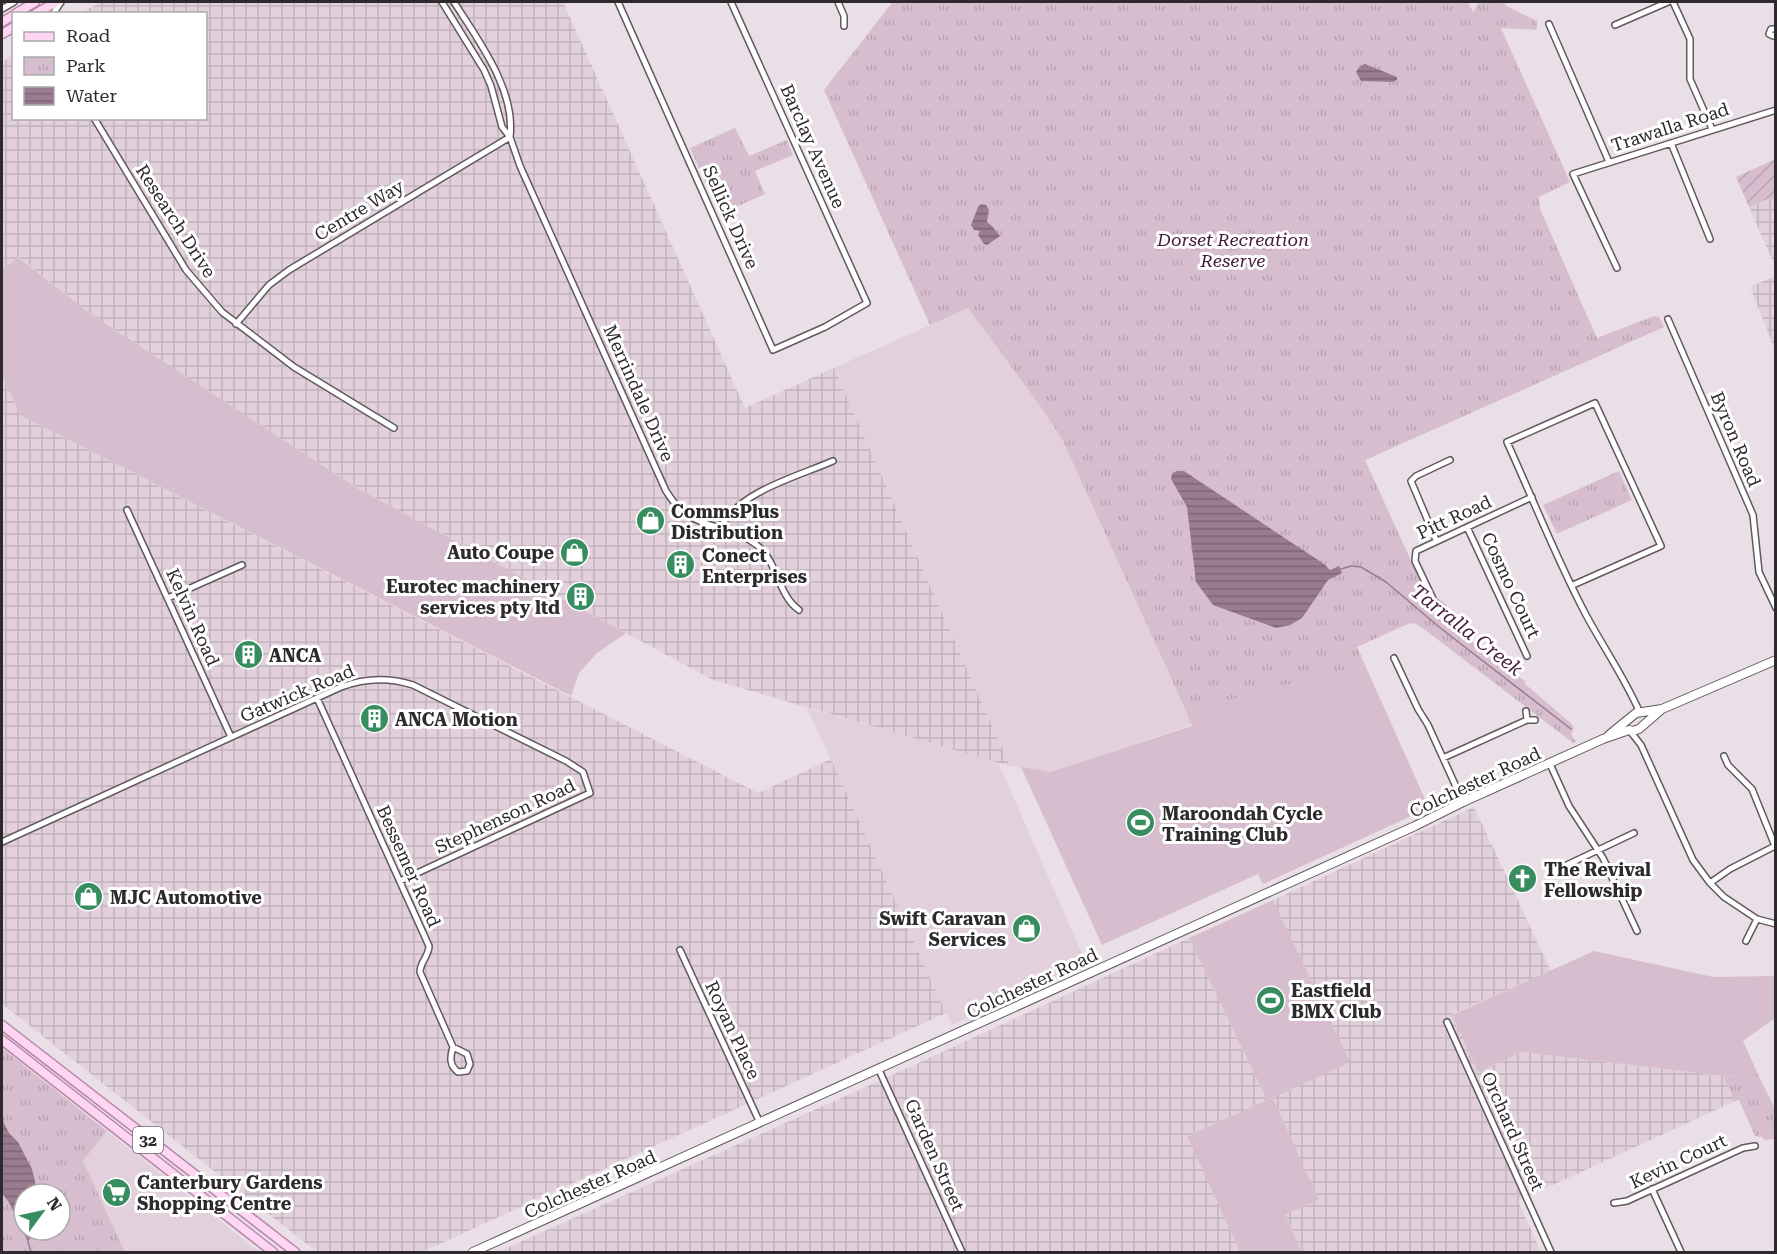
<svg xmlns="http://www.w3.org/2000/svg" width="1777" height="1254" font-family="'Roboto Serif',serif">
<defs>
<pattern id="industrial-grid" width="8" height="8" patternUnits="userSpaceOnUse" patternTransform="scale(1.5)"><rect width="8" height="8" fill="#e2d0dc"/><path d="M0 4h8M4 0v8" fill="none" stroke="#c2b3bd"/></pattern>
<pattern id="park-tufts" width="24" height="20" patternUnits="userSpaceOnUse" patternTransform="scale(1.5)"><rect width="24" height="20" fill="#d7becf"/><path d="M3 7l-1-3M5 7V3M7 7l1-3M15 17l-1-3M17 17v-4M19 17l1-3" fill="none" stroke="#b9a3b2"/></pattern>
<pattern id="garden-furrows" width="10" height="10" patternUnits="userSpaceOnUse" patternTransform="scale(1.5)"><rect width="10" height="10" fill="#d7becf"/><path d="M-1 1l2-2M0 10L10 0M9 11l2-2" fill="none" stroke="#b9a3b2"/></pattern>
<pattern id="water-rules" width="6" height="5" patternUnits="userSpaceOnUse" patternTransform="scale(1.5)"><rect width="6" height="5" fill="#9a7b90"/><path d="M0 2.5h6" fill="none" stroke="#7e6576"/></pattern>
</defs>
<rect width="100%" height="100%" fill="#eadfe7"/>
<path fill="#e2d0dc" d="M 968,308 L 1043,410 L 1062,439 L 1192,725 L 1050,772 L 1010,766 L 834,368 Z
M 807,708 L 998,762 L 1086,963 L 952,1025 Z
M 107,1131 L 259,1252 L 125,1252 L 83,1161 Z"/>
<path fill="url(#industrial-grid)" d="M 101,2 L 563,2 L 745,408 L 834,368 L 1010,766 L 713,680 L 357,488 L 89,313 L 19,257 L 5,268 L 2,265 L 2,62 L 13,55 L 14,118 L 206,118 L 206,14 L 81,13 Z
M 1775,196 L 1775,266 L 1749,207 Z
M 1775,276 L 1775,350 L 1750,287 Z
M 2,374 L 20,415 L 758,793 L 831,759 L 946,1013 L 422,1252 L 317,1252 L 2,1004 Z
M 1474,807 L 1551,971 L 1452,1014 L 1478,1072 L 1522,1052 L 1723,1076 L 1735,1101 L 1518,1201 L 1541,1252 L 1302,1252 L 1285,1215 L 1318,1200 L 1273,1098 L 1349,1062 L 1273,900 Z
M 1189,938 L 1267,1100 L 1187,1136 L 1240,1252 L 498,1252 L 899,1072 Z"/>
<path fill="#d7becf" d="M 18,257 L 89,313 L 357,488 L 626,633 L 596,654 L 579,673 L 571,696 L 20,415 L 2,374 L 2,265 L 5,268 Z
M 1365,665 L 1429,808 L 1263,884 L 1258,874 L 1102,945 L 1021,767 L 1050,772 L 1192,726 L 1186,711 Z
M 1273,900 L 1350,1062 L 1273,1098 L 1319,1200 L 1285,1215 L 1302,1252 L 1240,1252 L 1187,1136 L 1267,1100 L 1189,938 Z
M 1594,951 L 1713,977 L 1775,976 L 1775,1018 L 1743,1041 L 1758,1074 L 1723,1076 L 1522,1052 L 1478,1072 L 1452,1015 Z"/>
<path fill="url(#park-tufts)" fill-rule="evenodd" d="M 891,2 L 1468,2 L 1473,12 L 1479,2 L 1505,2 L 1506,6 L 1537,21 L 1537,30 L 1501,28 L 1570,182 L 1539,197 L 1540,209 L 1597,338 L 1654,316 L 1659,317 L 1664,327 L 1365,460 L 1435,613 L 1526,682 L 1524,683 L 1572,724 L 1574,728 L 1571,734 L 1576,742 L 1573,743 L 1425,630 L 1416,624 L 1410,623 L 1357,647 L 1365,665 L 1186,711 L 1062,439 L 1043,410 L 968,308 L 930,325 L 824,90 L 891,4 Z
M 735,128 L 749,156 L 787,140 L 793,155 L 755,171 L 765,194 L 720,214 L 690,148 Z
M 1619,471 L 1632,500 L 1557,534 L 1543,505 Z
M 2,1048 L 107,1131 L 83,1161 L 125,1252 L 2,1252 ZM 24,1194 L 60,1194 L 60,1230 L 24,1230 Z
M 1758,1074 L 1775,1109 L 1775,1139 L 1765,1140 L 1762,1137 L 1755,1136 L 1739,1100 L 1735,1101 L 1723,1076 Z"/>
<path fill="url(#garden-furrows)" d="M 1775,159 L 1775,196 L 1749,207 L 1736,177 Z"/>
<path fill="url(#water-rules)" d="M 1365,64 L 1397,77 L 1397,80 L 1393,82 L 1361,81 L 1356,72 L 1360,66 Z
M 981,204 L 986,205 L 989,210 L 987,222 L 992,226 L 1000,236 L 987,245 L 984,244 L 978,235 L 980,231 L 974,230 L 971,225 L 978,207 Z
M 1177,471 L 1184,471 L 1324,564 L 1330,570 L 1339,566 L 1342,573 L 1328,580 L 1302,618 L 1290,625 L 1276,628 L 1213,605 L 1196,582 L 1187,507 L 1171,479 L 1172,474 Z
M 2,1119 L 9,1133 L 18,1142 L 32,1169 L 38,1194 L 24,1194 L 24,1230 L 34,1230 L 28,1242 L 10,1204 L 2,1193 Z"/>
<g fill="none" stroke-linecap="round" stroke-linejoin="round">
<path stroke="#9a7b90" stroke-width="1.5" d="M 1341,569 L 1351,566 L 1361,567 L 1386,582 L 1439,627 L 1571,729
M 28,1242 L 31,1252"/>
<defs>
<path id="street" d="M 442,2 L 484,70 L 491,86 L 502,127 L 510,137 L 520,166 L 666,491 C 671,498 676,507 683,512 C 706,529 738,528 759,547 C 778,564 778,595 799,610
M 454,2 C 478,40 516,90 510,137
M 618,2 L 773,350 L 825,327 L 867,303 L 731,2
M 838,2 L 844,16 L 844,26
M 1673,2 L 1690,39 L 1690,79 L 1712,129
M 2,9 L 14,2
M 53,14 L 61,2
M 1549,24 L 1609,162
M 1615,25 L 1668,2
M 1776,29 L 1771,29 L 1769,34 L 1773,36 L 1776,34
M 94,118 L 186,270 L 222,312 L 294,367 L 394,428
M 1671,143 L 1710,239
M 1617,268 L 1573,174 L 1776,110
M 1668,319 L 1753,515 L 1759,572 L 1776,608
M 236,324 L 269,285 L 289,270 L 510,137
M 127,510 L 231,737
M 1467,527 L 1527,656
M 720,528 C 740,491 796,477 833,461
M 1436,540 L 1411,481 L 1416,476 L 1450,460
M 1573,585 L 1661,546 L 1595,403 L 1507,442 C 1533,499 1556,558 1585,613 C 1603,647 1625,678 1640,713
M 168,598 L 242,565
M 1443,608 L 1434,601 L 1415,561 L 1416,551 L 1532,497
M 1394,658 L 1418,709 L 1428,725 L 1463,802
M 317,698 L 429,946 C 429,956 420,962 420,972 L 453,1047 C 450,1057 449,1065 458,1072 L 467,1071 L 470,1064 L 467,1054 L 453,1047
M 1526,711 L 1527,720 L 1535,720
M 1630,731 L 1641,745 L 1693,860 L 1710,883 L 1724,897 L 1757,919 L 1776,924
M 1443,758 L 1527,720
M 1550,764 L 1569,806 L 1603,858 L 1637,931
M 2,842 L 341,687 C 365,678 388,677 413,685 L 566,761 L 583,772 L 590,793 L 400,881
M 1554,871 L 1634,833
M 1710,883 L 1730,869 L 1775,846 L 1752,789 L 1728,765 L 1724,756
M 1746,941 L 1757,919
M 680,950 L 760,1123
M 1447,1022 L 1551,1252
M 879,1070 L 962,1252
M 1652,1189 L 1681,1252
M 1614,1203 L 1627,1201 L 1743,1148 L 1755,1146"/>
<path id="secondary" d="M 1609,735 L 1636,713 L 1662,709 L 1776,660
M 473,1252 L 1415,826 L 1463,802 L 1603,739 L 1629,730 L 1633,731 L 1639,729 L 1662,709"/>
<path id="primary" d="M 15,14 L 35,2
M 35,14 L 56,2
M 2,22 L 14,15
M 2,34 L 14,27
M 2,1025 L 295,1252
M 2,1040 L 273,1252"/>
</defs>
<use href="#street" stroke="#62595f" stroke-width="8"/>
<use href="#secondary" stroke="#62595f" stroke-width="10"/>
<use href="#primary" stroke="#b587a8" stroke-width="11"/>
<use href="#street" stroke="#fff" stroke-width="5"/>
<use href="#secondary" stroke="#fff" stroke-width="8"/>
<use href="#primary" stroke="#fed5f2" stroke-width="8"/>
</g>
<defs>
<symbol id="shop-disc" viewBox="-11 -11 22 22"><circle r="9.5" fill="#378d60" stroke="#fff"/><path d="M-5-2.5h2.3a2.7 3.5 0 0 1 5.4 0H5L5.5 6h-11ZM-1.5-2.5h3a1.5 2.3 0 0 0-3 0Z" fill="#fff"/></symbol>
<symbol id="building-disc" viewBox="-11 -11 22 22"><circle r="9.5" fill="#378d60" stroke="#fff"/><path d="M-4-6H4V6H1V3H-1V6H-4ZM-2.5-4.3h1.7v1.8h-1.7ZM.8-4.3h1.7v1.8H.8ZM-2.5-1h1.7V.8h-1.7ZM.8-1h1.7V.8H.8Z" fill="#fff"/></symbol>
<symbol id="stadium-disc" viewBox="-11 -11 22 22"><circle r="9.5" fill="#378d60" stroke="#fff"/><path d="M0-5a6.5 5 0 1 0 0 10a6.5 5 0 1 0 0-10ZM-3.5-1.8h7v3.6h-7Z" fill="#fff"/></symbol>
<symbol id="church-disc" viewBox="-11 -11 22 22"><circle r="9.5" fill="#378d60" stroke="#fff"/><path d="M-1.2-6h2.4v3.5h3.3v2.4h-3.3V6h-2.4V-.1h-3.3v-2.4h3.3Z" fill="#fff"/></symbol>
<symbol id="supermarket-disc" viewBox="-11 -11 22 22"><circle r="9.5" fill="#378d60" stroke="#fff"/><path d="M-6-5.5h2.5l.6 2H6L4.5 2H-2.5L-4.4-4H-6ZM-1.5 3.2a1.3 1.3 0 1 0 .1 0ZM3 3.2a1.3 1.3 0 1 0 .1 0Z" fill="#fff"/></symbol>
</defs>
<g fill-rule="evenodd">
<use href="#shop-disc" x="634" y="504" width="33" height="33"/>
<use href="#shop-disc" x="558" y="536" width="33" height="33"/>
<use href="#building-disc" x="664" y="548" width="33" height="33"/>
<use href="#building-disc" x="564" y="580" width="33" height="33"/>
<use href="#building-disc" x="232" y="638" width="33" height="33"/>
<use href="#building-disc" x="358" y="702" width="33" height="33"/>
<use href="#stadium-disc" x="1124" y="806" width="33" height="33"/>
<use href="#church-disc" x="1506" y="862" width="33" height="33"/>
<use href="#shop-disc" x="72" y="880" width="33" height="33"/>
<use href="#shop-disc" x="1010" y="912" width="33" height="33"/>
<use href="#stadium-disc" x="1254" y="984" width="33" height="33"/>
<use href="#supermarket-disc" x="100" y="1176" width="33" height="33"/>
</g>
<g text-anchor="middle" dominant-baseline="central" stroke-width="6" stroke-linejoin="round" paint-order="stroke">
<rect fill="#fff" stroke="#6c696b" stroke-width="1.5" x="133" y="1127" width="30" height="26" rx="4.5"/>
<g font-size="16" font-weight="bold" fill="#2d292c">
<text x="148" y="1140">32</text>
</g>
<g font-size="18" fill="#2d292c" stroke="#fff">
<text transform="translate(1670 127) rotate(-18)">Trawalla Road</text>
<text transform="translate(813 146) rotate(66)">Barclay Avenue</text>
<text transform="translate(359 210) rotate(-31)">Centre Way</text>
<text transform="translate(731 217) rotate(66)">Sellick Drive</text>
<text transform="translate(176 221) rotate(57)">Research Drive</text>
<text transform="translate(639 393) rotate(66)">Merrindale Drive</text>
<text transform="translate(1736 439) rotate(67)">Byron Road</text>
<text transform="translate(1454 517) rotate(-25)">Pitt Road</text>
<text transform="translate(1511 585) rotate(65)">Cosmo Court</text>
<text transform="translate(193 617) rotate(66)">Kelvin Road</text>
<text transform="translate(297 693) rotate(-23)">Gatwick Road</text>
<text transform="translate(1475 782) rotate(-25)">Colchester Road</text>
<text transform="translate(505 816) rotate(-25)">Stephenson Road</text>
<text transform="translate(409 866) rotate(66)">Bessemer Road</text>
<text transform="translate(1032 983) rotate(-25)">Colchester Road</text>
<text transform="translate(733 1030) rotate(65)">Royan Place</text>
<text transform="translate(1513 1131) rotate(66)">Orchard Street</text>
<text transform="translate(935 1155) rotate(66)">Garden Street</text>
<text transform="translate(1678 1161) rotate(-25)">Kevin Court</text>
<text transform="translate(590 1184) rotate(-24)">Colchester Road</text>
</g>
<g font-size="18" font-style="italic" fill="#421938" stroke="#fff">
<text x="1233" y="239">Dorset Recreation<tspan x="1233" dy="21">Reserve</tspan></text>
</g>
<g font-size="18" font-weight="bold" fill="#2d292c" stroke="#fff" text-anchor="start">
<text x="671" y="511">CommsPlus<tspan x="671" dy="21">Distribution</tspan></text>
<text x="554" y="552" text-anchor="end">Auto Coupe</text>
<text x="702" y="555">Conect<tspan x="702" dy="21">Enterprises</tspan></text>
<text x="560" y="586" text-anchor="end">Eurotec machinery<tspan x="560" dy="21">services pty ltd</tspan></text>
<text x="269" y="655">ANCA</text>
<text x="395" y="719">ANCA Motion</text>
<text x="1162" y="813">Maroondah Cycle<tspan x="1162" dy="21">Training Club</tspan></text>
<text x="1544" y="869">The Revival<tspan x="1544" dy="21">Fellowship</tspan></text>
<text x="110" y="897">MJC Automotive</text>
<text x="1006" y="918" text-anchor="end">Swift Caravan<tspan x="1006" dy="21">Services</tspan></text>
<text x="1291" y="990">Eastfield<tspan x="1291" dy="21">BMX Club</tspan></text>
<text x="137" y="1182">Canterbury Gardens<tspan x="137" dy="21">Shopping Centre</tspan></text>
</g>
<g font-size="20" font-style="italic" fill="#4b2141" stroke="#fff">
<text transform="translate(1467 630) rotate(38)">Tarralla Creek</text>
</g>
</g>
<rect width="1777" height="1254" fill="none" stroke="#2d292c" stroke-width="6"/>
<rect x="12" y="12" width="195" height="108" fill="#ffffff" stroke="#aba9ab" stroke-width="1.5"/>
<rect x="24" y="32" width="30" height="9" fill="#fed5f2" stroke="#aba9ab" stroke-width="1.5"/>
<text x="66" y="42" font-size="18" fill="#2d292c">Road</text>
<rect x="24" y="57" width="30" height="18" fill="url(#park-tufts)" stroke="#aba9ab" stroke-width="1.5"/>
<text x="66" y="72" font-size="18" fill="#2d292c">Park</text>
<rect x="24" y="87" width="30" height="18" fill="url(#water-rules)" stroke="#aba9ab" stroke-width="1.5"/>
<text x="66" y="102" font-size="18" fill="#2d292c">Water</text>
<g transform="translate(42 1212) rotate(57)"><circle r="28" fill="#ffffff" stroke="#aba9ab" stroke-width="1.5"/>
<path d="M0-4.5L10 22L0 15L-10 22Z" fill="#378d60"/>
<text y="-9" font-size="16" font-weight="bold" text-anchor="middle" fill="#2d292c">N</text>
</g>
</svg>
